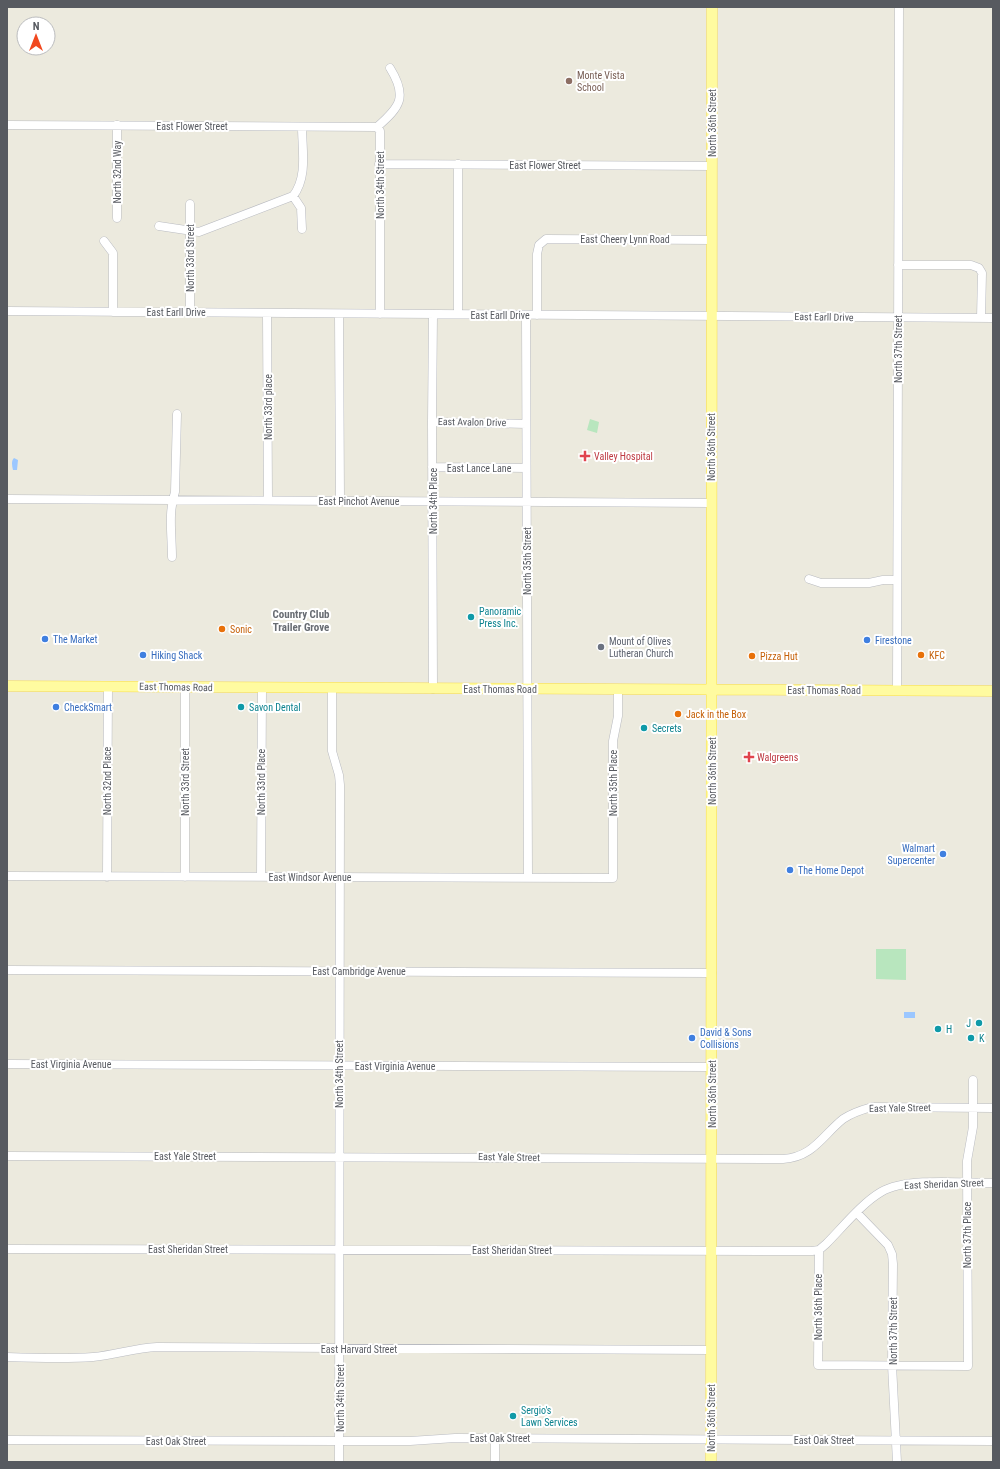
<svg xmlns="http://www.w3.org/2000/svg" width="1000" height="1469" font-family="'Roboto Condensed',sans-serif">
<rect width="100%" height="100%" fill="#eceade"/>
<path fill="#b8e6be" d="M 590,419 L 599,422 L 597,433 L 587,430 Z
M 876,949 L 906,949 L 906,980 L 876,979 Z"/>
<path fill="#9bc7ff" d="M 14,458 L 18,460 L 17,470 L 13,470 C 12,466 11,461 14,458 Z
M 904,1012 L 915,1012 L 915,1018 L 904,1018 Z"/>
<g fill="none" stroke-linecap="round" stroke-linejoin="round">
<defs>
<path id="minor" d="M 7,125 L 377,127
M 117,125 L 117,218
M 377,127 L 380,131 L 380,314
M 377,127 C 400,107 408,97 390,68
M 379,164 L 712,166
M 458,164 L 458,314
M 293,196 L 301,208 L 302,229
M 190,204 L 190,313
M 159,226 L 199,232 L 293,196 C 308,177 302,149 302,127
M 104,241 L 113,253 L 113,312
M 898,265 L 971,265 L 979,268 L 982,273 L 981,318
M 7,311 L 993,318
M 267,313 L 268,500
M 339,314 L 340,501
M 433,314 L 432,422 L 433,689
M 526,315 L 528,878
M 537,315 L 537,254 L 539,245 L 546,239 L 712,240
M 432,422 L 526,424
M 432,467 L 526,468
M 7,499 L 711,503
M 172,557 C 172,536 168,512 175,492 L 177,414
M 809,579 L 821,583 L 869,583 L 883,580 L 897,580
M 332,688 L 332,751 L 339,775 L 340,785 L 339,1462
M 897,691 L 899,7
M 7,876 L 613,878 L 613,741 L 618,716 L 618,689
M 107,877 L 108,686
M 185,877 L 185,687
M 261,877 L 262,688
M 7,970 L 712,973
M 7,1064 L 711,1067
M 7,1156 L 783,1159 C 813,1157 822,1136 843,1119 C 852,1113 861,1110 872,1107 L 993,1108
M 857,1213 L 888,1245 L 892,1254 L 893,1264 L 892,1365 L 897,1462
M 7,1249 L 812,1251 L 819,1250 L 826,1244 C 842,1228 862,1203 881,1192 C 907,1177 963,1183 993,1183
M 819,1250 L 818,1365 L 968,1366 L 967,1161 L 973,1127 L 973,1080
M 7,1357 C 36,1358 65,1359 93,1357 C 115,1355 135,1348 157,1347 L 711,1350
M 495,1438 L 495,1462
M 7,1440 L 339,1441 L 410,1441 L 455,1438 L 993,1441"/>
<path id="major" d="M 7,686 L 993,691
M 711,1462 L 712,7"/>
</defs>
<use href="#minor" stroke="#b9bbc1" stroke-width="9"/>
<use href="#major" stroke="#f8dc4b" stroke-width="11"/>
<use href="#minor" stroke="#fff" stroke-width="8"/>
<use href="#major" stroke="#fffba0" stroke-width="10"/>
</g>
<circle fill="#8d6e63" stroke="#fff" stroke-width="1.5" cx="569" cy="81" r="4"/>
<g fill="#e0444e" stroke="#fff" stroke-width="1.5">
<path d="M583 450h4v4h4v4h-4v4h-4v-4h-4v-4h4z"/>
<path d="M747 751h4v4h4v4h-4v4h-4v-4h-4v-4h4z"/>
</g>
<g fill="#0f9aa8" stroke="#fff" stroke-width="1.5">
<circle cx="471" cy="617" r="4"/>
<circle cx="241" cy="707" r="4"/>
<circle cx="644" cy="728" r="4"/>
<circle cx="979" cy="1023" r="4"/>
<circle cx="938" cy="1029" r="4"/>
<circle cx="971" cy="1038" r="4"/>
<circle cx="513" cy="1416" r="4"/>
</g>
<g fill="#e8710a" stroke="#fff" stroke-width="1.5">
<circle cx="222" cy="629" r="4"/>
<circle cx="921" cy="655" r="4"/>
<circle cx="752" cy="656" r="4"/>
<circle cx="678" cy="714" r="4"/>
</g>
<g fill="#3f7fe0" stroke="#fff" stroke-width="1.5">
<circle cx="45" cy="639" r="4"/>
<circle cx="867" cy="640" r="4"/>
<circle cx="143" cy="655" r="4"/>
<circle cx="56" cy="707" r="4"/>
<circle cx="943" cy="854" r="4"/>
<circle cx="790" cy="870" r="4"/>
<circle cx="692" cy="1038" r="4"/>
</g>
<circle fill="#6b7280" stroke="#fff" stroke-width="1.5" cx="601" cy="647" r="4"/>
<g text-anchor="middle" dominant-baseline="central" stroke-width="4" stroke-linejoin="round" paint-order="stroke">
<g font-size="10" fill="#785e54" stroke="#fff" text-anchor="start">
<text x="577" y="75">Monte Vista<tspan x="577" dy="12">School</tspan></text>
</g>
<g font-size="10" fill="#575a60" stroke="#fff">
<text transform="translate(712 123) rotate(-90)">North 36th Street</text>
<text x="192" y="126">East Flower Street</text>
<text x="545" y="165">East Flower Street</text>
<text transform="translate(117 172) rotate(-90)">North 32nd Way</text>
<text transform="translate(380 185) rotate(-90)">North 34th Street</text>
<text x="625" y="239">East Cheery Lynn Road</text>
<text transform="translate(190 258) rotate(-90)">North 33rd Street</text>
<text x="176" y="312">East Earll Drive</text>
<text x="500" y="315">East Earll Drive</text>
<text transform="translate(824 317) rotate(1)">East Earll Drive</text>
<text transform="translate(898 349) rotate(-90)">North 37th Street</text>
<text transform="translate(268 407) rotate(-90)">North 33rd place</text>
<text transform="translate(472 422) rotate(1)">East Avalon Drive</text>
<text transform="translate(711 447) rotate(-90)">North 36th Street</text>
<text x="479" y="468">East Lance Lane</text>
<text x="359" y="501">East Pinchot Avenue</text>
<text transform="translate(433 501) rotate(-90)">North 34th Place</text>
<text transform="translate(527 561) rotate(-90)">North 35th Street</text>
<text transform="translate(176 687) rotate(1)">East Thomas Road</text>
<text x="500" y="689">East Thomas Road</text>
<text x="824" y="690">East Thomas Road</text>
<text transform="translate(712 771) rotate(-90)">North 36th Street</text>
<text transform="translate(107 781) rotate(-90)">North 32nd Place</text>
<text transform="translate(185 782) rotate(-90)">North 33rd Street</text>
<text transform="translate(261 782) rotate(-90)">North 33rd Place</text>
<text transform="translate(613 783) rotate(-90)">North 35th Place</text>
<text x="310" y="877">East Windsor Avenue</text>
<text x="359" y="971">East Cambridge Avenue</text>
<text x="71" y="1064">East Virginia Avenue</text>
<text x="395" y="1066">East Virginia Avenue</text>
<text transform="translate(339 1074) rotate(-90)">North 34th Street</text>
<text transform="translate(712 1094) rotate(-90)">North 36th Street</text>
<text transform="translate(900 1108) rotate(-1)">East Yale Street</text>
<text x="185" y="1156">East Yale Street</text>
<text transform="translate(509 1157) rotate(1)">East Yale Street</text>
<text transform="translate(944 1184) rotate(-2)">East Sheridan Street</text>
<text transform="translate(967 1235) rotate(-90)">North 37th Place</text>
<text x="188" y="1249">East Sheridan Street</text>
<text x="512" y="1250">East Sheridan Street</text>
<text transform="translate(818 1307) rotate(-90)">North 36th Place</text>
<text transform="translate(893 1331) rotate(-90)">North 37th Street</text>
<text x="359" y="1349">East Harvard Street</text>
<text transform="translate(340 1398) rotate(-90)">North 34th Street</text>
<text transform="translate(711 1418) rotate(-90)">North 36th Street</text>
<text x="500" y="1438">East Oak Street</text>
<text x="824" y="1440">East Oak Street</text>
<text x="176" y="1441">East Oak Street</text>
</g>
<g font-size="10" fill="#be3a42" stroke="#fff" text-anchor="start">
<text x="594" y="456">Valley Hospital</text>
<text x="757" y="757">Walgreens</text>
</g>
<g font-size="10" fill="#0d838f" stroke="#fff" text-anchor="start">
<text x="479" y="611">Panoramic<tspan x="479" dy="12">Press Inc.</tspan></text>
<text x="249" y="707">Savon Dental</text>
<text x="652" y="728">Secrets</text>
<text x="971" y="1023" text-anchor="end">J</text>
<text x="946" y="1029">H</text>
<text x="979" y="1038">K</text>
<text x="521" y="1410">Sergio's<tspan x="521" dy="12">Lawn Services</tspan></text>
</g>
<g font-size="10" fill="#c56008" stroke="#fff" text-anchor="start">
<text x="230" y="629">Sonic</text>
<text x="929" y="655">KFC</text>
<text x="760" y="656">Pizza Hut</text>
<text x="686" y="714">Jack in the Box</text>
</g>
<g font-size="10" fill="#366cbe" stroke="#fff" text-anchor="start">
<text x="53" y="639">The Market</text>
<text x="875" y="640">Firestone</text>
<text x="151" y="655">Hiking Shack</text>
<text x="64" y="707">CheckSmart</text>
<text x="935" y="848" text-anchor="end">Walmart<tspan x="935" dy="12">Supercenter</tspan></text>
<text x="798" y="870">The Home Depot</text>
<text x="700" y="1032">David &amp; Sons<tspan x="700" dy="12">Collisions</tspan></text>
</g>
<g font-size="10" fill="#5b616d" stroke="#fff" text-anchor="start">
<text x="609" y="641">Mount of Olives<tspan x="609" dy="12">Lutheran Church</tspan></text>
</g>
<g font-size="11" font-weight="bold" fill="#686c73" stroke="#fff">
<text x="301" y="614">Country Club<tspan x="301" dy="13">Trailer Grove</tspan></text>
</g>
</g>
<rect width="1000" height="1469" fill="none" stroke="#575a60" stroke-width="16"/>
<g transform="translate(36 36)"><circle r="19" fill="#ffffff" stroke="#bcbdbf"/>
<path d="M0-3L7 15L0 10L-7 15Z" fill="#f1481f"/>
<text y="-6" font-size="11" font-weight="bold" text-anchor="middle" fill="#575a60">N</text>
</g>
</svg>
